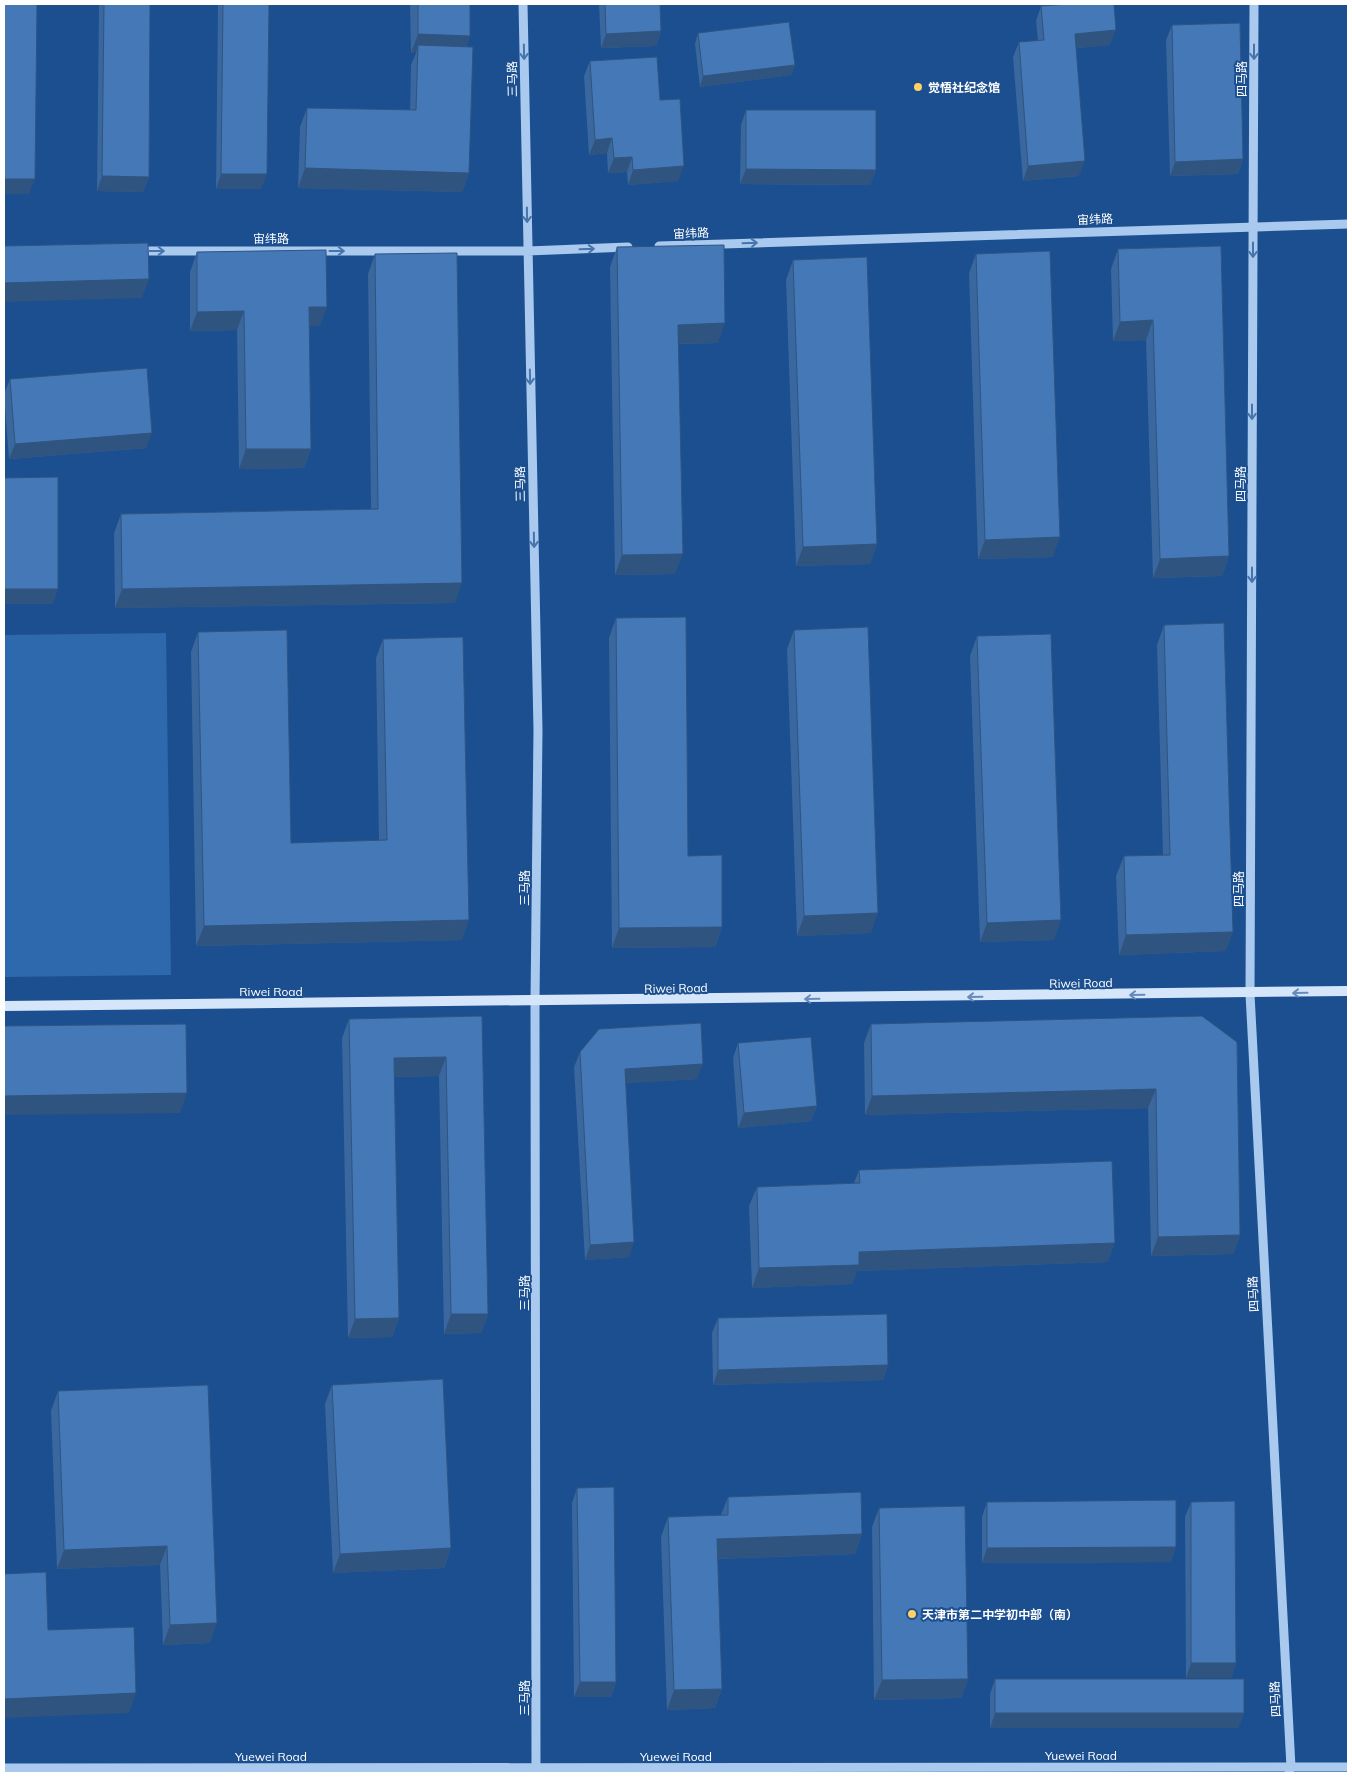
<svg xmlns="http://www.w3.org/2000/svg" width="1352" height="1777" font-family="Mulish,'Noto Sans SC',sans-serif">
<rect width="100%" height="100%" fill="#1b4f8f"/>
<path fill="#2e69ad" d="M 166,633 L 171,975 L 4,977 L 4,635 Z"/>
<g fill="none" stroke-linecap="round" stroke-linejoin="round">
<path stroke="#a9c9ee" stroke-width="9" d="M 523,4 L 538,730 L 535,1002 L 536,1773
M 1254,4 L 1250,994 L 1291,1767 L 1289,1773
M 659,246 L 1348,224
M 136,251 L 528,251 L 628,247
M 4,1768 L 1348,1767"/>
<path stroke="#d6e6fa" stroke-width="10" d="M 4,1006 L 1348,991"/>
</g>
<path fill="#3a679d" d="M 99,4 L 150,4 L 149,177 L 143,192 L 97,191 Z
M 218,4 L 269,4 L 261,189 L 216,189 Z
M 410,4 L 470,4 L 470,36 L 466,47 L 469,173 L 462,192 L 298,188 L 300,127 L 307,108 L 410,110 L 411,65 L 416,53 L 411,53 Z
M 599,4 L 660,4 L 661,31 L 656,46 L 601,48 Z
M 1041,6 L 1110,45 L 1076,48 L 1079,176 L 1023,181 L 1013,57 L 1019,42 L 1038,41 L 1036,21 Z
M 1172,25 L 1243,159 L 1238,174 L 1170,176 L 1166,40 Z
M 698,33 L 795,65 L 791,75 L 700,87 L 695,44 Z
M 590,61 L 660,100 L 678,181 L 628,185 L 627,172 L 608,173 L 607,153 L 589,155 L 584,76 Z
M 746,110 L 876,170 L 870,185 L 740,184 L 741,125 Z
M 1221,246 L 1229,556 L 1222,576 L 1153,578 L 1146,340 L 1113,341 L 1111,269 L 1118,249 Z
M 617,247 L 718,343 L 679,344 L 675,574 L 615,575 L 610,267 Z
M 197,252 L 320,326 L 309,326 L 311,449 L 304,468 L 239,469 L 237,330 L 190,331 L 190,272 Z
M 375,254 L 455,603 L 115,608 L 114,533 L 121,514 L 371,509 L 368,274 Z
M 976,254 L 1053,557 L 978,559 L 969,273 Z
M 793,260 L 877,544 L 870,564 L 796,566 L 786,280 Z
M 10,379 L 146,448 L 9,459 L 4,394 Z
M 616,618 L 688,856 L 722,927 L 715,947 L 612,948 L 609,638 Z
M 1164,625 L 1226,951 L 1119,955 L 1116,876 L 1124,856 L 1163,855 L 1157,645 Z
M 794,630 L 871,933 L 797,936 L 787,649 Z
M 198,632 L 291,843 L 379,841 L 376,658 L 383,639 L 462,940 L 196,946 L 191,652 Z
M 977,636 L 1054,940 L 980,942 L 970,656 Z
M 482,1016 L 488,1314 L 481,1333 L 444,1334 L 439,1076 L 394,1077 L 399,1318 L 392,1337 L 348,1338 L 342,1038 L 349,1019 Z
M 871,1024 L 1237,1042 L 1240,1235 L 1233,1254 L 1151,1256 L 1148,1108 L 865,1115 L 864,1043 Z
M 738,1043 L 817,1106 L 811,1121 L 738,1128 L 733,1058 Z
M 580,1052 L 697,1079 L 625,1083 L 629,1257 L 585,1260 L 574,1067 Z
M 859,1170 L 1108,1262 L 857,1271 L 852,1284 L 752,1288 L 749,1206 L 757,1187 L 854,1183 Z
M 718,1318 L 888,1365 L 883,1380 L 713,1385 L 712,1333 Z
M 208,1385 L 210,1643 L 163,1645 L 160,1565 L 57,1569 L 51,1411 L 58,1391 Z
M 332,1385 L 451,1548 L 444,1568 L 333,1573 L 325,1404 Z
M 577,1488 L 616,1682 L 611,1697 L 574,1697 L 572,1503 Z
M 728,1497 L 862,1534 L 855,1554 L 718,1559 L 722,1689 L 715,1708 L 667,1710 L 661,1537 L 668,1517 L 721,1515 Z
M 987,1502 L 1171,1562 L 982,1563 L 982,1517 Z
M 1191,1502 L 1236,1663 L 1231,1678 L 1186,1678 L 1185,1517 Z
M 879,1508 L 968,1679 L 961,1698 L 874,1700 L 872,1527 Z
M 995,1679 L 1244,1713 L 1238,1728 L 990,1728 L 990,1694 Z"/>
<path fill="#305480" d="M 1116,30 L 1110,45 L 1070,49 L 1075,34 Z
M 661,31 L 656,46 L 601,48 L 606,34 Z
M 418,34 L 470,36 L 463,55 L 418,45 L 416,53 L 411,53 Z
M 795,65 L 791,75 L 700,87 L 703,76 Z
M 612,138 L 607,153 L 589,155 L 595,140 Z
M 632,157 L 627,172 L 608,173 L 614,158 Z
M 1243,159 L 1238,174 L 1170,176 L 1175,162 Z
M 1085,161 L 1079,176 L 1023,181 L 1028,166 Z
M 684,166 L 678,181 L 628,185 L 633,170 Z
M 305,168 L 469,173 L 462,192 L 298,188 Z
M 746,169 L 876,170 L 870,185 L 740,184 Z
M 221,174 L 267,174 L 261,189 L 216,189 Z
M 102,176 L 149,177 L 143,192 L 97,191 Z
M 4,179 L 35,179 L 29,194 L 4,194 Z
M 149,279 L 142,298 L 4,302 L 4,283 Z
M 309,307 L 327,307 L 320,326 L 302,326 Z
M 244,311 L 237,330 L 190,331 L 197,312 Z
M 1153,320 L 1146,340 L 1113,341 L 1120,322 Z
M 725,323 L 718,343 L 671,344 L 678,325 Z
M 152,433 L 146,448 L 9,459 L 15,444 Z
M 246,449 L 311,449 L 304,468 L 239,469 Z
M 1060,537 L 1053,557 L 978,559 L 985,540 Z
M 877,544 L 870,564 L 796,566 L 803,547 Z
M 683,554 L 675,574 L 615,575 L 622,555 Z
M 1229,556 L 1222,576 L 1153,578 L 1160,559 Z
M 462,583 L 455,603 L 115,608 L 122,589 Z
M 4,589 L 58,589 L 53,604 L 4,604 Z
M 878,913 L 871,933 L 797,936 L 804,916 Z
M 469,920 L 462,940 L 196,946 L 204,926 Z
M 1061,920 L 1054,940 L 980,942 L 987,923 Z
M 722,927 L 715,947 L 612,948 L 619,928 Z
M 1233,932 L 1226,951 L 1119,955 L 1126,935 Z
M 446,1057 L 439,1076 L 387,1077 L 394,1058 Z
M 703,1064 L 697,1079 L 619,1084 L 625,1069 Z
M 1156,1089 L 1148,1108 L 865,1115 L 872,1096 Z
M 187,1093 L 180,1113 L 4,1115 L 4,1096 Z
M 817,1106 L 811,1121 L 738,1128 L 744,1113 Z
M 1240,1235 L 1233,1254 L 1151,1256 L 1158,1237 Z
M 634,1242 L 629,1257 L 585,1260 L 590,1245 Z
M 1115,1243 L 1108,1262 L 857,1271 L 852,1284 L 752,1288 L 759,1268 L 859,1252 Z
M 451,1314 L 488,1314 L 481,1333 L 444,1334 Z
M 399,1318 L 392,1337 L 348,1338 L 355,1319 Z
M 888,1365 L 883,1380 L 713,1385 L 718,1370 Z
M 862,1534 L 855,1554 L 710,1559 L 717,1539 Z
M 167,1546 L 160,1565 L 57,1569 L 64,1550 Z
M 1176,1547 L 1171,1562 L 982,1563 L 987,1548 Z
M 451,1548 L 444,1568 L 333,1573 L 340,1554 Z
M 217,1623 L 210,1643 L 163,1645 L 170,1625 Z
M 1191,1663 L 1236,1663 L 1231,1678 L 1186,1678 Z
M 968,1679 L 961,1698 L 874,1700 L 882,1680 Z
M 580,1682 L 616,1682 L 611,1697 L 574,1697 Z
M 722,1689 L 715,1708 L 667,1710 L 674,1690 Z
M 136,1693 L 129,1713 L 4,1718 L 4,1699 Z
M 995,1713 L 1244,1713 L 1238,1728 L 990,1728 Z"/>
<path fill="#4478b7" stroke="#305480" d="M 4,4 L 37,4 L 35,179 L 4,179 Z
M 104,4 L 150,4 L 149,177 L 102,176 Z
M 223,4 L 269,4 L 267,174 L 221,174 Z
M 418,4 L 470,4 L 470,36 L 418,34 Z
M 605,4 L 660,4 L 661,31 L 606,34 Z
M 1069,4 L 1114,4 L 1116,30 L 1075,34 L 1085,161 L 1028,166 L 1019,42 L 1044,40 L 1041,6 Z
M 789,22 L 795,65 L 703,76 L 698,33 Z
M 1240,23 L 1243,159 L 1175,162 L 1172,25 Z
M 418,45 L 473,47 L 469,173 L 305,168 L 307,108 L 416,110 Z
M 657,57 L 660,100 L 680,99 L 684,166 L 633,170 L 632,157 L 614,158 L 612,138 L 595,140 L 590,61 Z
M 746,110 L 876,110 L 876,170 L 746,169 Z
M 148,243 L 149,279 L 4,283 L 4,246 Z
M 724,245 L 725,323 L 678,325 L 683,554 L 622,555 L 617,247 Z
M 1221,246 L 1229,556 L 1160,559 L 1153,320 L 1120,322 L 1118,249 Z
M 326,250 L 327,307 L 309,307 L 311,449 L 246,449 L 244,311 L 197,312 L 197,252 Z
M 1050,251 L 1060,537 L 985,540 L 976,254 Z
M 457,253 L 462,583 L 122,589 L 121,514 L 378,509 L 375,254 Z
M 867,257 L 877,544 L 803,547 L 793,260 Z
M 147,368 L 152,433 L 15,444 L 10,379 Z
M 58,477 L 58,589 L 4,589 L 4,478 Z
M 686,617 L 688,856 L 722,855 L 722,927 L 619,928 L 616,618 Z
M 1224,623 L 1233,932 L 1126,935 L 1124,856 L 1170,855 L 1164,625 Z
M 868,627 L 878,913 L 804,916 L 794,630 Z
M 287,630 L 291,843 L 387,840 L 383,639 L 463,637 L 469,920 L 204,926 L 198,632 Z
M 1051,634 L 1061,920 L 987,923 L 977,636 Z
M 482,1016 L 488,1314 L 451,1314 L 446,1057 L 394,1058 L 399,1318 L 355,1319 L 349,1019 Z
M 1202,1016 L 1237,1042 L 1240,1235 L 1158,1237 L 1156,1089 L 872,1096 L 871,1024 Z
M 701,1023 L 703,1064 L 625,1069 L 634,1242 L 590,1245 L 580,1052 L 599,1029 Z
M 186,1024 L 187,1093 L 4,1096 L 4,1026 Z
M 811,1037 L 817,1106 L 744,1113 L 738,1043 Z
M 1112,1161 L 1115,1243 L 859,1252 L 859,1265 L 759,1268 L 757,1187 L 860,1183 L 859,1170 Z
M 887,1314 L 888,1365 L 718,1370 L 718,1318 Z
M 443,1379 L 451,1548 L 340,1554 L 332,1385 Z
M 208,1385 L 217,1623 L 170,1625 L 167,1546 L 64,1550 L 58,1391 Z
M 614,1487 L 616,1682 L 580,1682 L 577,1488 Z
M 861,1492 L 862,1534 L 717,1539 L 722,1689 L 674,1690 L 668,1517 L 728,1515 L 728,1497 Z
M 1176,1500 L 1176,1547 L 987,1548 L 987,1502 Z
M 1235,1501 L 1236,1663 L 1191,1663 L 1191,1502 Z
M 965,1506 L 968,1679 L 882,1680 L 879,1508 Z
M 46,1572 L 48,1630 L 134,1627 L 136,1693 L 4,1699 L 4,1574 Z
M 995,1679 L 1244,1679 L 1244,1713 L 995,1713 Z"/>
<defs><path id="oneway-shaft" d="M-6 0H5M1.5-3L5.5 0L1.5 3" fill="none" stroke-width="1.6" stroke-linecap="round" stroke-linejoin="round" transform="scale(1.25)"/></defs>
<g stroke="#4674ac">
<use href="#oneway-shaft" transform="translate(524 52) rotate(89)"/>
<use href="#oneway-shaft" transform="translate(1254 52) rotate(90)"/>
<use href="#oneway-shaft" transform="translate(527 215) rotate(89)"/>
<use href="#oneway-shaft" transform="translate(750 243) rotate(-2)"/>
<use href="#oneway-shaft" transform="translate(587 249) rotate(-2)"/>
<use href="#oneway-shaft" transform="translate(1253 250) rotate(90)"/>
<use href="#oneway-shaft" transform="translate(157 251)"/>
<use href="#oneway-shaft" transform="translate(337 251)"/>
<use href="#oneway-shaft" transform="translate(530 377) rotate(89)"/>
<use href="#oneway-shaft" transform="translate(1252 412) rotate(90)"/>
<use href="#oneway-shaft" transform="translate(534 540) rotate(89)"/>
<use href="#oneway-shaft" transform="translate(1252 575) rotate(90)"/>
</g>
<g stroke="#668bba">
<use href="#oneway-shaft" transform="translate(1300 993) rotate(179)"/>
<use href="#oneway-shaft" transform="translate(1137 995) rotate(179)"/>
<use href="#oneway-shaft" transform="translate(975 997) rotate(179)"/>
<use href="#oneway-shaft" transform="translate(812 999) rotate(179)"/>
</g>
<g fill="#ffd166" stroke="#1b4f8f" stroke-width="2">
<circle cx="918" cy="87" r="5"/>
<circle cx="912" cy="1614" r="5"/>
</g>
<g text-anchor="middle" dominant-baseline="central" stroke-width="4" stroke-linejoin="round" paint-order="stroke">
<g font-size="12" fill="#fff" stroke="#1b4f8f">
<text transform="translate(512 79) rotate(-91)">三马路</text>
<text transform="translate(1241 79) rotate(-90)">四马路</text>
<text transform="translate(1095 219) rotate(-2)">宙纬路</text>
<text transform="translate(691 233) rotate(-2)">宙纬路</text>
<text x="271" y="238">宙纬路</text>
<text transform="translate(520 484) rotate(-91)">三马路</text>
<text transform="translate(1240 484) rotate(-90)">四马路</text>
<text transform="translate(524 888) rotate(-90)">三马路</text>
<text transform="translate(1238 889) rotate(-90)">四马路</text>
<text transform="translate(1081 983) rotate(-1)">Riwei Road</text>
<text transform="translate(676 988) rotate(-1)">Riwei Road</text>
<text x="271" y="991">Riwei Road</text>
<text transform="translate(524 1293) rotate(-90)">三马路</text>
<text transform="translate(1253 1294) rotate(-93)">四马路</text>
<text transform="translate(524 1698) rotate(-90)">三马路</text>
<text transform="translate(1275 1699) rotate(-93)">四马路</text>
<text x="1081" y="1755">Yuewei Road</text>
<text x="271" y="1756">Yuewei Road</text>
<text x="676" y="1756">Yuewei Road</text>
</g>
<g font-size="12" font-weight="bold" fill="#fff" stroke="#1b4f8f" text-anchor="start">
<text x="928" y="87">觉悟社纪念馆</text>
<text x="922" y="1614">天津市第二中学初中部（南）</text>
</g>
</g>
<rect width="1352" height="1777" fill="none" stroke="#ffffff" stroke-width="10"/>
</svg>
